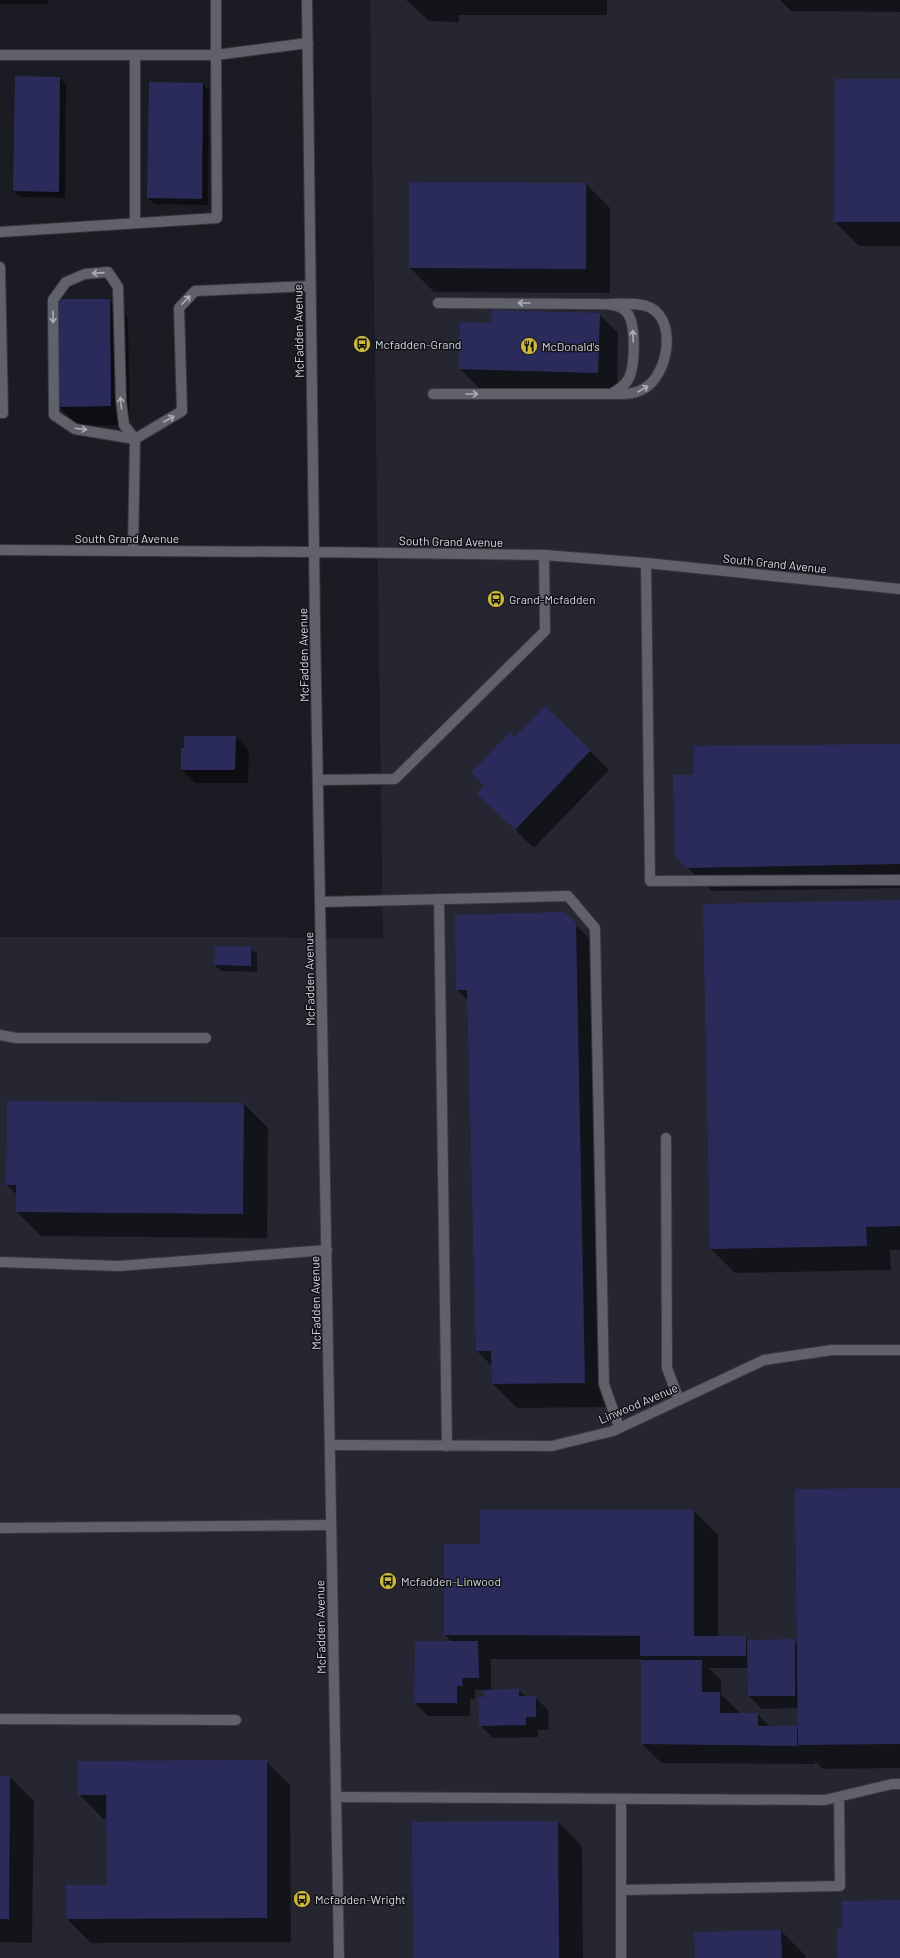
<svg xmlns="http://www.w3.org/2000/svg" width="900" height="1958" font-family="Barlow,sans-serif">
<rect width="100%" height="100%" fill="#1b1b23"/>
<path fill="#252632" d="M 370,0 L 900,0 L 900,1958 L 0,1958 L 0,937 L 248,937 L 383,939 Z"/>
<path fill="#0007" fill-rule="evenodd" d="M 0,0 L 48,0 L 48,4 L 0,4 Z
M 406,0 L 607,0 L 607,15 L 459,15 L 459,22 L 429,21 Z
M 780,0 L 900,0 L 900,12 L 791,11 Z
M 59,78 L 66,84 L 65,198 L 21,197 L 14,191 Z
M 900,80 L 900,246 L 859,246 L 835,222 Z
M 203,84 L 209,91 L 208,205 L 155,204 L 148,198 Z
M 586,184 L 610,208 L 610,293 L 434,292 L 410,268 Z
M 109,300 L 128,319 L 130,425 L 78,426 L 59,407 Z
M 599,314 L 618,333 L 617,391 L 479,388 L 460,369 L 492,324 Z
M 236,737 L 249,750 L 248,783 L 195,783 L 182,770 L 185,749 Z
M 515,738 L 590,751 L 609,770 L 534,848 L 497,812 Z
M 900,745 L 900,888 L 712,891 L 676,857 Z
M 900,901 L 900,1250 L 890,1250 L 891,1270 L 735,1273 L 711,1249 L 704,905 Z
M 564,913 L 599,948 L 608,1407 L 517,1408 L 493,1384 L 493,1367 L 477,1351 L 469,1001 L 457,990 Z
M 250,948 L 257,954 L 257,972 L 221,971 L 215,965 Z
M 244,1104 L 268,1128 L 267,1238 L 41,1236 L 17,1212 L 17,1195 L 7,1185 Z
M 900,1489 L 900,1768 L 823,1769 L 815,1761 L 815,1764 L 661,1763 L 642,1744 L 642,1659 L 491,1659 L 491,1690 L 519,1690 L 526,1697 L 535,1697 L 548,1710 L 549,1730 L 538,1730 L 538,1737 L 493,1738 L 480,1725 L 486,1698 L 485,1690 L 475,1690 L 475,1699 L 470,1699 L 470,1716 L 428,1716 L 415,1703 L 416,1642 L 452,1642 L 445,1635 L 481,1545 L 694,1511 L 718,1535 L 718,1637 L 745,1637 L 749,1641 L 794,1640 L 798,1644 ZM 709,1668 L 748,1668 L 749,1696 L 762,1709 L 799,1708 L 799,1729 L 796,1727 L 770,1727 L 758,1714 L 739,1714 L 739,1712 L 721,1694 L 721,1680 Z
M 266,1761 L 290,1785 L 291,1942 L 91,1943 L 67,1919 L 108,1886 L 107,1819 L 103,1819 L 79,1794 Z
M 0,1777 L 10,1777 L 34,1801 L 32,1943 L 0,1942 Z
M 558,1822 L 582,1846 L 583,1958 L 414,1958 Z
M 781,1931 L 805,1955 L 805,1958 L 696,1958 Z"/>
<path fill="#2b2b5b" d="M 15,76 L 60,77 L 59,192 L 13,191 Z
M 835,79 L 900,79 L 900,222 L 834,222 Z
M 149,82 L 203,83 L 202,199 L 147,198 Z
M 409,182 L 586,183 L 586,269 L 409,268 Z
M 57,299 L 110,299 L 111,406 L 58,407 Z
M 492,310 L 600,313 L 598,373 L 459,369 L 460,322 L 491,323 Z
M 545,706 L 591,750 L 515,830 L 477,794 L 484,785 L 471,773 L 510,732 L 515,737 Z
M 184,736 L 236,736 L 235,770 L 181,770 L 181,748 L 184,748 Z
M 900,744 L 900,864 L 687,868 L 675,857 L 673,775 L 694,775 L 694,746 Z
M 900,900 L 900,1226 L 866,1227 L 867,1246 L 710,1249 L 703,904 Z
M 565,912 L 576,923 L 585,1383 L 492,1384 L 491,1351 L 476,1351 L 467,990 L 456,990 L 455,915 Z
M 215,946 L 251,947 L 251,966 L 214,965 Z
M 7,1101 L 244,1103 L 243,1214 L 16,1212 L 16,1185 L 6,1185 Z
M 900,1488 L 900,1744 L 798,1745 L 795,1489 Z
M 480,1510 L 694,1510 L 694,1636 L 444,1635 L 444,1544 L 480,1544 Z
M 640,1636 L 746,1636 L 746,1656 L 640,1656 Z
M 795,1639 L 795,1696 L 748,1696 L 747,1640 Z
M 415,1641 L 478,1641 L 479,1678 L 462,1678 L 463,1686 L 457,1686 L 457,1703 L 414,1703 Z
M 641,1660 L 702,1660 L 702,1692 L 720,1692 L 720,1713 L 758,1713 L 758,1726 L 797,1726 L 797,1746 L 641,1744 Z
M 519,1689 L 519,1696 L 536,1696 L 536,1717 L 526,1717 L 526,1725 L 479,1726 L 478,1697 L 485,1697 L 484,1690 Z
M 267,1760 L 267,1918 L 66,1919 L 66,1885 L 107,1885 L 106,1795 L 78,1795 L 78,1761 Z
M 0,1776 L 10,1776 L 9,1919 L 0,1919 Z
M 558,1821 L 559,1958 L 413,1958 L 412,1822 Z
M 900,1900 L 900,1958 L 838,1958 L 837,1929 L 842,1929 L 842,1901 Z
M 781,1930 L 782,1958 L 695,1958 L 694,1932 Z"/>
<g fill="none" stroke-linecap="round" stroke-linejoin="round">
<defs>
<path id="lane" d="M 216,0 L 216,55 L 308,43
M 0,55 L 216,55 L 217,218 L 0,232
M 135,55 L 135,223
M 0,267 L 3,413 L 0,413
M 438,303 L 597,304 C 607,304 622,304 628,314 C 636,326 635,365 629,378 C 625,386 618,390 611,394
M 433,394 L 622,394 C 630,394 638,393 645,388 C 668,374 677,322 651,308 C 640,302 622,304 611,304
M 133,551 L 135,439 L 124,425 L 121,401 L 118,287 L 108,272 L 85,274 L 66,282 L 53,300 L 54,415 L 75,429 L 135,439 L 182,411 L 179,308 L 195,291 L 310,286
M 646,563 L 650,881 L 900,880
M 318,780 L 395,779 L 545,631 L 544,555
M 439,899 L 447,1446
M 320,902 L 568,896 L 595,928 L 604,1384 L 619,1427
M 0,1035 L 16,1038 L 206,1038
M 666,1138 L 667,1368 L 679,1400
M 0,1262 L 119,1266 L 327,1250
M 0,1528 L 331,1525
M 0,1719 L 236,1720
M 336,1797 L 825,1800 L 892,1784 L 900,1784
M 621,1799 L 621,1958
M 621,1890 L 840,1886 L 839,1797"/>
<path id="street" d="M 330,1445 L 552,1446 L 613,1431 L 764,1360 L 832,1350 L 900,1350"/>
<path id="secondary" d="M 307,0 L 315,626 L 339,1958
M 0,550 L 314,552 L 544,555 L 646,563 L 900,589"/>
</defs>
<use href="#lane" stroke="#38383e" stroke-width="12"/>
<use href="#street" stroke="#38383e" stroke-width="12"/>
<use href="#secondary" stroke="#38383e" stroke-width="12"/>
<use href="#lane" stroke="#60616a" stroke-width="10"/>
<use href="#street" stroke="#60616a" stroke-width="10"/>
<use href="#secondary" stroke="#60616a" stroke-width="10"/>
</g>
<defs><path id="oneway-shaft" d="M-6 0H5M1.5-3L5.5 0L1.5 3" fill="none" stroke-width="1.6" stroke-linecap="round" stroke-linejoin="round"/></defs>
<g stroke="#adaeb5">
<use href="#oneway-shaft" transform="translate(98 273) rotate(176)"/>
<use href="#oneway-shaft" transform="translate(186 300) rotate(-46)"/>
<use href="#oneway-shaft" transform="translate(524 303) rotate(-180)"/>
<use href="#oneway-shaft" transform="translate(53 317) rotate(90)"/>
<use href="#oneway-shaft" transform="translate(633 336) rotate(-92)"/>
<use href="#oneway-shaft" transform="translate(643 389) rotate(-30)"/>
<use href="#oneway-shaft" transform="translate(472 394)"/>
<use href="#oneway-shaft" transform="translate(121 403) rotate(-96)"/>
<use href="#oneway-shaft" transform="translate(169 419) rotate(-30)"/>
<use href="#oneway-shaft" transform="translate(81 429) rotate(7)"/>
</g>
<defs>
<symbol id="bus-disc" viewBox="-11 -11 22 22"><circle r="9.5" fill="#ccb939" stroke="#121219"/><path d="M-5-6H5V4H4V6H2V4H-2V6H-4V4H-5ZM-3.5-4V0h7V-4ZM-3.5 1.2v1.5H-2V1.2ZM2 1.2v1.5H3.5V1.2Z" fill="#111"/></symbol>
<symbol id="restaurant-disc" viewBox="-11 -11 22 22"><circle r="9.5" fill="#ccb939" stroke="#121219"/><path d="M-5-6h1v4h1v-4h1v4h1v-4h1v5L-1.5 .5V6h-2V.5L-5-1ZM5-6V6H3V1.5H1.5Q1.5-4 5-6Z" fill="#111"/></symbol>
</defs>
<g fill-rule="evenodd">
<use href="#bus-disc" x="352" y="334" width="20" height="20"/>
<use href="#restaurant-disc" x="519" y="336" width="20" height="20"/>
<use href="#bus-disc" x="486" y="589" width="20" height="20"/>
<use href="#bus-disc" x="378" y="1571" width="20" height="20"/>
<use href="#bus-disc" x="292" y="1889" width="20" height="20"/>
</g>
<g text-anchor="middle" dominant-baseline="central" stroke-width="3" stroke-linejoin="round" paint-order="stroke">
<g font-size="12" fill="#d7d8dd" stroke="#121219">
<text transform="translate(298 331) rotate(-91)">McFadden Avenue</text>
<text x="127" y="538">South Grand Avenue</text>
<text transform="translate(451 541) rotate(1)">South Grand Avenue</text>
<text transform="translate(775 563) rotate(6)">South Grand Avenue</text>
<text transform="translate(303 655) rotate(-91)">McFadden Avenue</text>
<text transform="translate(309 979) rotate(-91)">McFadden Avenue</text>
<text transform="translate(315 1303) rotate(-91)">McFadden Avenue</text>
<text transform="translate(638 1403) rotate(-23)">Linwood Avenue</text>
<text transform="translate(320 1627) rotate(-91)">McFadden Avenue</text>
</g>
<g font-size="12" fill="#d7d8dd" stroke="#121219" text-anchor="start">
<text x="375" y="344">Mcfadden-Grand</text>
<text x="542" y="346">McDonald's</text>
<text x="509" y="599">Grand-Mcfadden</text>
<text x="401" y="1581">Mcfadden-Linwood</text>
<text x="315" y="1899">Mcfadden-Wright</text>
</g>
</g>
</svg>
